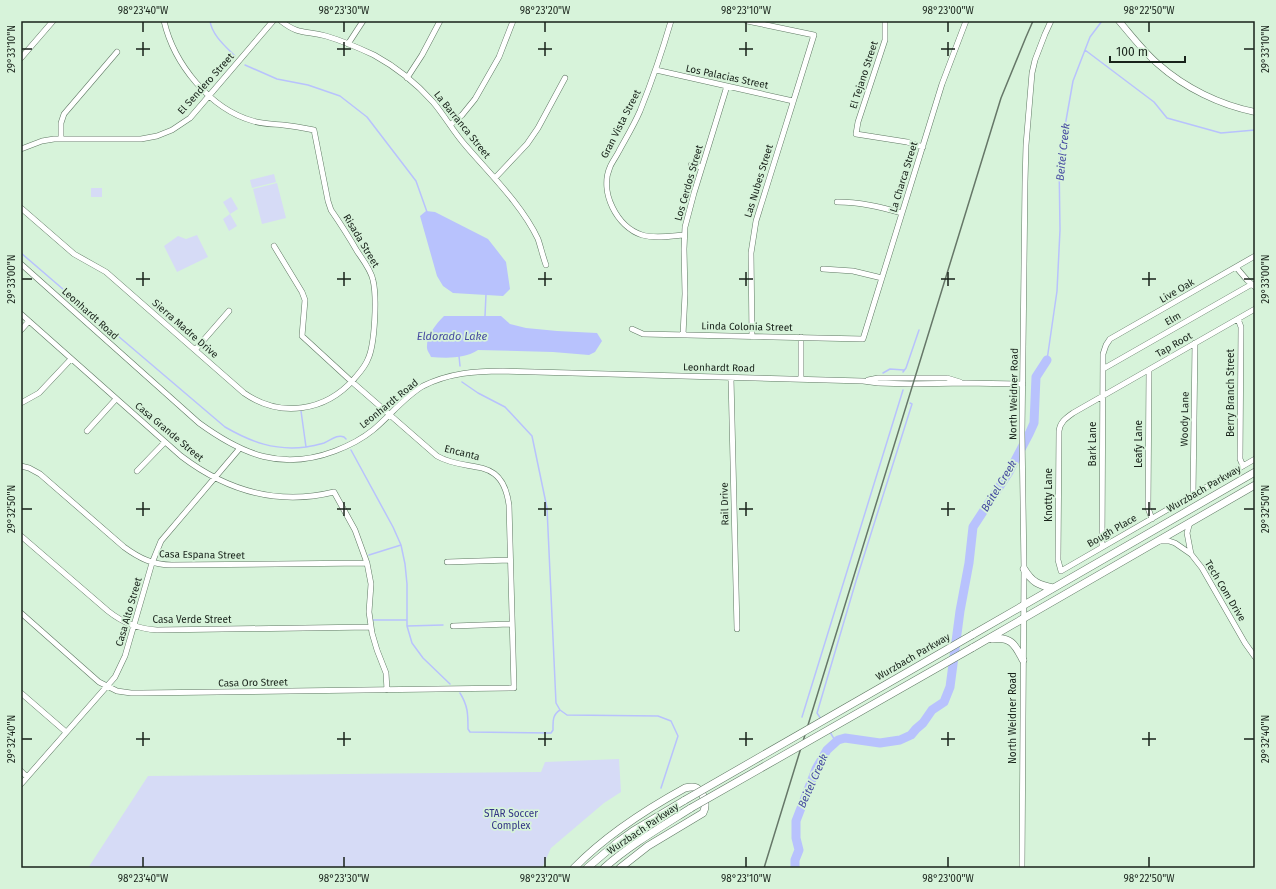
<svg xmlns="http://www.w3.org/2000/svg" width="1276" height="889" font-family="'Fira Sans',sans-serif">
<rect width="100%" height="100%" fill="#d7f3da"/>
<path fill="#d6dbf6" d="M 274,174 L 276,182 L 252,188 L 250,180 Z
M 277,183 L 286,218 L 262,224 L 253,189 Z
M 91,188 L 102,188 L 102,197 L 91,197 Z
M 231,197 L 238,209 L 230,214 L 223,202 Z
M 230,214 L 237,226 L 229,231 L 223,219 Z
M 197,235 L 208,257 L 177,272 L 164,246 L 178,236 L 186,239 Z
M 619,759 L 621,792 L 604,803 L 551,848 L 542,868 L 88,868 L 148,776 L 541,772 L 545,762 Z"/>
<path fill="#b8c2fd" d="M 426,211 L 435,212 L 488,239 L 506,262 L 510,289 L 503,296 L 453,293 L 443,286 L 437,276 L 420,216 Z
M 444,316 L 501,316 L 510,324 L 526,328 L 557,331 L 597,333 L 602,341 L 595,352 L 589,355 L 553,352 L 478,350 C 465,359 446,358 431,357 C 430,354 427,351 427,348 C 426,336 436,324 444,316 Z"/>
<g fill="none" stroke-linecap="round" stroke-linejoin="round">
<path stroke="#b8c2fd" stroke-width="1.5" d="M 210,21 C 212,35 225,46 235,56
M 1085,50 L 1154,102 L 1167,118 L 1221,133 L 1255,130
M 245,65 L 277,79 L 308,85 L 340,96 L 367,117 L 416,181 L 427,212
M 21,253 L 64,290 L 225,427 C 251,442 275,451 306,447 C 311,446 318,445 324,443 C 331,440 337,434 344,437 L 346,439
M 485,316 L 486,294
M 459,356 L 460,366
M 1047,360 L 1057,291 L 1060,230 L 1059,160 L 1073,81 L 1090,37 L 1102,21
M 903,372 L 906,368 L 919,330
M 883,373 L 890,369 L 904,370
M 462,382 L 478,393 L 505,407 L 532,436 L 547,508 L 556,703 L 560,710 L 567,715 L 658,716 L 671,721 L 678,736 L 661,788
M 301,411 L 306,447
M 351,450 L 393,527 L 401,545 L 405,564 L 407,584 L 407,626 L 412,643 L 423,658 L 450,684
M 369,555 L 401,545
M 373,620 L 407,620
M 407,626 L 443,625
M 460,693 C 468,706 468,714 468,729 L 470,732 L 551,733 L 553,730 C 553,722 552,715 560,710
M 802,717 L 903,390
M 821,719 L 817,713 L 856,581 L 912,404 L 910,403
M 830,732 L 836,742"/>
<path stroke="#b8c2fd" stroke-width="9" d="M 795,868 L 795,860 L 799,850 L 796,838 L 796,821 L 816,769 L 827,750 L 838,740 L 845,738 L 880,743 L 900,740 L 911,735 L 916,729 L 923,723 L 932,710 L 944,702 L 950,687 L 960,611 L 969,563 L 973,527 L 1009,472 L 1029,434 L 1034,423 L 1036,377 L 1047,360"/>
<defs>
<path id="minor" d="M 281,21 C 300,36 306,30 326,36 C 343,41 359,48 374,55 C 396,67 417,84 433,102 C 445,116 454,133 466,146 C 490,174 522,205 538,239 C 541,248 543,257 546,265
M 671,21 C 662,52 652,81 640,111 C 634,125 626,138 619,151 C 616,157 612,162 610,167 C 599,192 617,227 642,235 C 655,239 671,236 684,235
M 747,21 L 814,35 L 756,221 L 751,253 L 752,337
M 885,21 L 885,40 L 858,122 L 856,134 L 907,142 L 923,147
M 348,44 L 363,21
M 21,58 L 53,21
M 656,70 L 793,101
M 407,78 L 422,55 L 440,21
M 450,125 L 462,115 L 475,99 L 499,57 L 513,21
M 61,139 L 61,123 L 64,114 L 117,52
M 21,149 L 42,141 L 54,139 L 141,139 L 157,136 L 172,130 L 190,118 L 273,21
M 691,165 L 702,167
M 495,178 L 527,144 L 538,128 L 565,78
M 837,202 C 860,202 880,207 902,213
M 21,208 L 74,254 L 106,272 L 244,393 C 280,418 325,412 354,379 C 359,373 365,367 368,359 C 375,344 377,297 373,280 C 371,270 363,260 357,251 C 349,237 340,223 331,210 L 328,201 L 314,130 C 304,128 294,126 283,125 C 273,124 263,124 253,121 C 210,109 174,64 164,21
M 21,264 L 199,423 C 243,455 282,471 335,451 C 348,446 362,439 373,430 C 390,416 404,397 423,386 C 449,373 475,371 503,371 L 863,381 L 878,383 L 910,384 L 966,383 L 1023,384
M 1236,267 L 1247,280 L 1255,287
M 823,269 L 853,271 L 882,278
M 1255,309 L 1073,413 C 1066,418 1060,422 1059,431 L 1058,560 L 1061,571 L 1255,459
M 21,314 L 181,456 C 227,491 277,506 334,492 L 355,530 L 367,563 L 371,584 L 369,612 L 372,633 L 377,650 L 386,673 L 387,690
M 1238,319 L 1241,327 L 1240,459 L 1243,466
M 632,329 L 643,334 L 863,339 L 942,84 L 966,21
M 21,330 L 29,321
M 683,335 L 685,294 L 684,249 L 685,227 L 694,193 L 727,86
M 801,337 L 801,379
M 195,350 L 229,311
M 1103,369 L 1252,284
M 1149,370 L 1148,508 L 1152,519
M 731,378 L 737,629
M 868,380 L 878,378 L 947,378 L 960,382
M 21,403 L 39,393 L 71,359
M 87,431 L 116,399
M 21,466 L 29,468 L 40,474 L 124,547 C 139,558 153,565 172,565 L 367,563
M 137,471 L 165,442
M 1193,495 L 1195,343
M 1190,522 L 1187,533 L 1191,554
M 21,536 L 108,611 C 123,623 138,629 157,630 L 371,627
M 1158,541 L 1169,541 L 1175,543 L 1191,554 L 1202,568 L 1245,643 L 1255,657
M 1102,547 L 1103,354 L 1106,345 L 1110,339 L 1255,256
M 447,562 L 510,560
M 21,613 L 99,682 L 117,691 L 131,693 L 142,693 L 514,688 L 509,505 C 502,454 468,474 437,456 L 351,381 L 302,336 L 305,300 L 302,292 L 274,246
M 453,626 L 512,624
M 21,693 L 66,732
M 21,771 L 27,777
M 21,784 L 115,677 L 125,656 L 152,563 L 161,541 L 240,448
M 1022,868 L 1024,569 L 1022,433 L 1025,182 L 1026,145 L 1032,73 L 1035,60 L 1045,34 L 1051,21"/>
<path id="major" d="M 1119,21 C 1131,35 1144,52 1158,64 C 1185,88 1220,105 1255,112"/>
<path id="highway" d="M 1024,569 C 1032,582 1038,585 1053,588
M 972,635 L 1255,472
M 992,639 C 1010,636 1015,644 1023,660
M 972,648 L 1255,485
M 574,868 C 606,835 645,810 685,788 C 689,787 695,786 698,789 C 705,795 707,806 703,813 L 648,846 L 620,868
M 587,868 L 619,841 L 633,831 L 685,800
M 604,868 C 630,845 661,827 691,808"/>
</defs>
<use href="#minor" stroke="#5f7863" stroke-width="6"/>
<use href="#major" stroke="#5f7863" stroke-width="7"/>
<use href="#highway" stroke="#5f7863" stroke-width="8"/>
<use href="#minor" stroke="#fff" stroke-width="5"/>
<use href="#major" stroke="#fff" stroke-width="6"/>
<use href="#highway" stroke="#fff" stroke-width="7"/>
<path stroke="#667768" stroke-width="1.5" d="M 764,868 L 1001,98 L 1026,37 L 1033,21"/>
<defs>
<path id="highway-bridge" d="M 685,800 L 972,635
M 691,808 L 972,648"/>
</defs>
<use href="#highway-bridge" stroke="#5f7863" stroke-width="8" stroke-linecap="butt"/>
<use href="#highway-bridge" stroke="#fff" stroke-width="7"/>
</g>
<path fill="none" stroke="#18221a" stroke-width="1.5" d="M 143,22 L 143,32M 344,22 L 344,32M 545,22 L 545,32M 746,22 L 746,32M 948,22 L 948,32M 1149,22 L 1149,32M 143,42 L 143,56M 344,42 L 344,56M 545,42 L 545,56M 746,42 L 746,56M 948,42 L 948,56M 22,49 L 32,49M 136,49 L 150,49M 337,49 L 351,49M 538,49 L 552,49M 739,49 L 753,49M 941,49 L 955,49M 1244,49 L 1254,49M 143,272 L 143,286M 344,272 L 344,286M 545,272 L 545,286M 746,272 L 746,286M 948,272 L 948,286M 1149,272 L 1149,286M 22,279 L 32,279M 136,279 L 150,279M 337,279 L 351,279M 538,279 L 552,279M 739,279 L 753,279M 941,279 L 955,279M 1142,279 L 1156,279M 1244,279 L 1254,279M 143,502 L 143,516M 344,502 L 344,516M 545,502 L 545,516M 746,502 L 746,516M 948,502 L 948,516M 1149,502 L 1149,516M 22,509 L 32,509M 136,509 L 150,509M 337,509 L 351,509M 538,509 L 552,509M 739,509 L 753,509M 941,509 L 955,509M 1142,509 L 1156,509M 1244,509 L 1254,509M 143,732 L 143,746M 344,732 L 344,746M 545,732 L 545,746M 746,732 L 746,746M 948,732 L 948,746M 1149,732 L 1149,746M 22,739 L 32,739M 136,739 L 150,739M 337,739 L 351,739M 538,739 L 552,739M 739,739 L 753,739M 941,739 L 955,739M 1142,739 L 1156,739M 1244,739 L 1254,739M 143,857 L 143,867M 344,857 L 344,867M 545,857 L 545,867M 746,857 L 746,867M 948,857 L 948,867M 1149,857 L 1149,867"/>
<g text-anchor="middle" dominant-baseline="central" stroke-width="3.5" stroke-linejoin="round" paint-order="stroke">
<g font-size="10" fill="#18221a" stroke="#d7f3da">
<text transform="translate(864 75) rotate(-72)">El Tejano Street</text>
<text transform="translate(727 77) rotate(12)">Los Palacias Street</text>
<text transform="translate(206 84) rotate(-48)">El Sendero Street</text>
<text transform="translate(621 124) rotate(-63)">Gran Vista Street</text>
<text transform="translate(462 125) rotate(51)">La Barranca Street</text>
<text transform="translate(904 177) rotate(-73)">La Charca Street</text>
<text transform="translate(759 181) rotate(-73)">Las Nubes Street</text>
<text transform="translate(689 183) rotate(-74)">Los Cerdos Street</text>
<text transform="translate(361 241) rotate(59)">Risada Street</text>
<text transform="translate(1177 291) rotate(-30)">Live Oak</text>
<text transform="translate(90 314) rotate(42)">Leonhardt Road</text>
<text transform="translate(1173 319) rotate(-30)">Elm</text>
<text transform="translate(747 327) rotate(1)">Linda Colonia Street</text>
<text transform="translate(185 329) rotate(41)">Sierra Madre Drive</text>
<text transform="translate(1174 345) rotate(-30)">Tap Root</text>
<text transform="translate(719 368) rotate(1)">Leonhardt Road</text>
<text transform="translate(1231 393) rotate(-90)">Berry Branch Street</text>
<text transform="translate(1014 394) rotate(-89)">North Weidner Road</text>
<text transform="translate(389 404) rotate(-39)">Leonhardt Road</text>
<text transform="translate(1185 419) rotate(-89)">Woody Lane</text>
<text transform="translate(169 432) rotate(40)">Casa Grande Street</text>
<text transform="translate(1093 444) rotate(-90)">Bark Lane</text>
<text transform="translate(1139 444) rotate(-90)">Leafy Lane</text>
<text transform="translate(462 453) rotate(14)">Encanta</text>
<text transform="translate(1204 489) rotate(-30)">Wurzbach Parkway</text>
<text transform="translate(1049 495) rotate(-90)">Knotty Lane</text>
<text transform="translate(725 504) rotate(-91)">Rail Drive</text>
<text transform="translate(1112 531) rotate(-30)">Bough Place</text>
<text transform="translate(202 555) rotate(1)">Casa Espana Street</text>
<text transform="translate(1225 591) rotate(59)">Tech Com Drive</text>
<text transform="translate(129 612) rotate(-74)">Casa Alto Street</text>
<text x="192" y="620">Casa Verde Street</text>
<text transform="translate(913 657) rotate(-30)">Wurzbach Parkway</text>
<text transform="translate(253 683) rotate(-1)">Casa Oro Street</text>
<text transform="translate(1013 718) rotate(-90)">North Weidner Road</text>
<text transform="translate(643 829) rotate(-34)">Wurzbach Parkway</text>
</g>
<g font-size="10" fill="#323385" stroke="#d7f3da">
<text x="511" y="814">STAR Soccer<tspan x="511" dy="12">Complex</tspan></text>
</g>
<g font-size="11" font-style="italic" fill="#474ca1" stroke="#d7f3da">
<text transform="translate(1063 152) rotate(-84)">Beitel Creek</text>
<text x="452" y="336">Eldorado Lake</text>
<text transform="translate(999 486) rotate(-59)">Beitel Creek</text>
<text transform="translate(813 781) rotate(-66)">Beitel Creek</text>
</g>
</g>
<rect width="1276" height="889" fill="none" stroke="#d7f3da" stroke-width="44"/>
<path d="M1110 56v6h75v-6" fill="none" stroke="#18221a" stroke-width="2"/>
<text x="1116" y="56" font-size="12" fill="#18221a" stroke="#d7f3da" stroke-width="3" paint-order="stroke">100 m</text>
<rect x="22" y="22" width="1232" height="845" fill="none" stroke="#18221a" stroke-width="1.5"/>
<g font-size="10" text-anchor="middle" fill="#18221a">
<text x="143" y="14">98°23'40"W</text>
<text x="344" y="14">98°23'30"W</text>
<text x="545" y="14">98°23'20"W</text>
<text x="746" y="14">98°23'10"W</text>
<text x="948" y="14">98°23'00"W</text>
<text x="1149" y="14">98°22'50"W</text>
<text transform="translate(11 49) rotate(-90)" y="4">29°33'10"N</text>
<text transform="translate(1265 49) rotate(-90)" y="4">29°33'10"N</text>
<text transform="translate(11 279) rotate(-90)" y="4">29°33'00"N</text>
<text transform="translate(1265 279) rotate(-90)" y="4">29°33'00"N</text>
<text transform="translate(11 509) rotate(-90)" y="4">29°32'50"N</text>
<text transform="translate(1265 509) rotate(-90)" y="4">29°32'50"N</text>
<text transform="translate(11 739) rotate(-90)" y="4">29°32'40"N</text>
<text transform="translate(1265 739) rotate(-90)" y="4">29°32'40"N</text>
<text x="143" y="882">98°23'40"W</text>
<text x="344" y="882">98°23'30"W</text>
<text x="545" y="882">98°23'20"W</text>
<text x="746" y="882">98°23'10"W</text>
<text x="948" y="882">98°23'00"W</text>
<text x="1149" y="882">98°22'50"W</text>
</g>
</svg>
